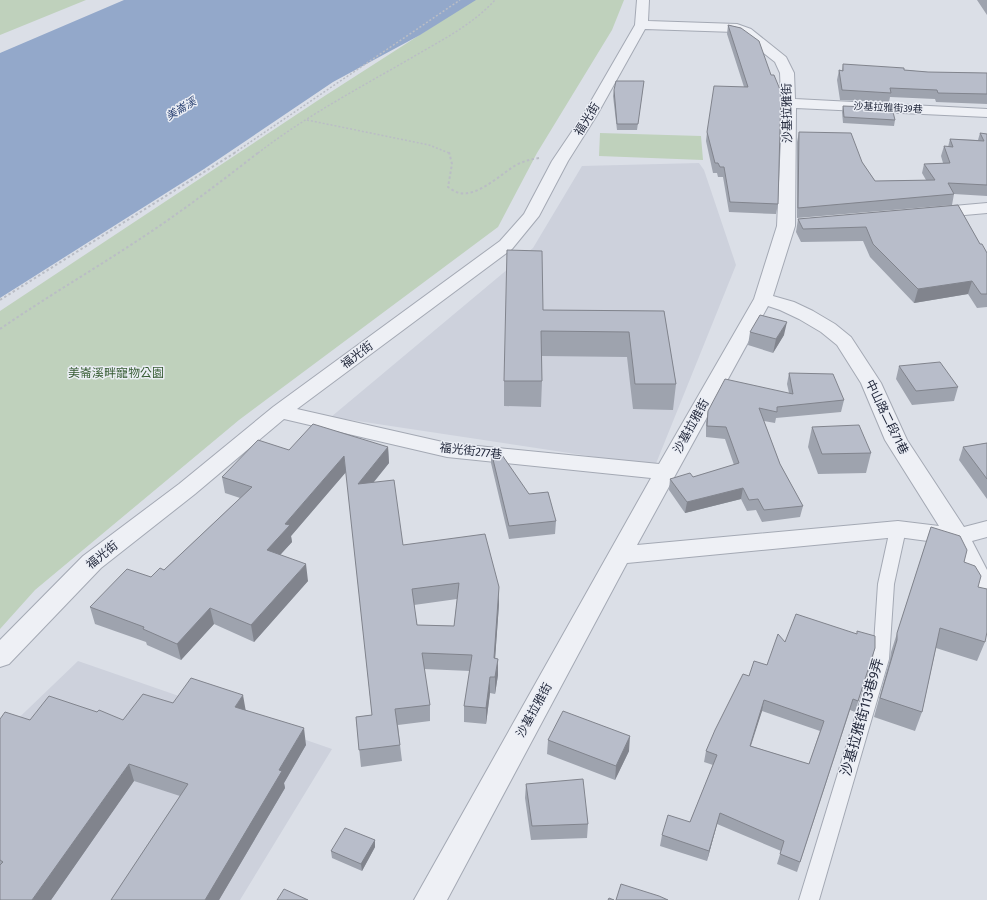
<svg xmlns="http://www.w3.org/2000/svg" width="987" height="900" font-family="'Fira Sans Condensed','Noto Sans TC',sans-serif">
<rect width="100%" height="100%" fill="#dbdfe7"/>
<path fill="#cdd1dc" d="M 699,163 L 704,170 L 736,265 L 655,466 L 331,417 L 533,248 L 582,166 Z
M 78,661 L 332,749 L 240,900 L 0,900 L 2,734 Z"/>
<path fill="#bfd1bc" d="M 0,0 L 86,0 L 0,35 Z
M 474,0 L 624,0 L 612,30 L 537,153 L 498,227 L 239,420 L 35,590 L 0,629 L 0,311 L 323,97 Z
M 600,133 L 701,136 L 703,160 L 599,156 Z"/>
<path fill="#93a8ca" d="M 124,0 L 476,0 L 420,35 L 333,82 L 204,169 L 0,298 L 0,53 Z"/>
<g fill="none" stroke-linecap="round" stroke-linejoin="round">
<defs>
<path id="lane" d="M 898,524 L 903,525 L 906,529 L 894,584 L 889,659 L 819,900 L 799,900 L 873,659 L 878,584 L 890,529 L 893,525 Z"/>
<path id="street" d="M 637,0 L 649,0 L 648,21 L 737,24 L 751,29 L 786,57 L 794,73 L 795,99 L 987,109 L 987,117 L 796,108 L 795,226 L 773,296 L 794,302 L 813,311 L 835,324 L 851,337 L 881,383 L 907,440 L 964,527 L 987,521 L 987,537 L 972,541 L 987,570 L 987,603 L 978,601 L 950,544 L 898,537 L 627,563 L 447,900 L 414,900 L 651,478 L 447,457 L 284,419 L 195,494 L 101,568 L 9,664 L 0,667 L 0,640 L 83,556 L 179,484 L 273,407 L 500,241 L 524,214 L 552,161 L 583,115 L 635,25 ZM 645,29 L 735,32 L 741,35 L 775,62 L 780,73 L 782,117 L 777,226 L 754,299 L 659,464 L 447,443 L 297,409 L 512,249 L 539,216 L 568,161 L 597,115 ZM 768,306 L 780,310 L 799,319 L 821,332 L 837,345 L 861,383 L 885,440 L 939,526 L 898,521 L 637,545 Z
M 987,203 L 987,213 L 931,218 L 925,217 L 923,213 L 925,209 L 931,208 Z"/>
</defs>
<use href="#lane" stroke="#a4a9b4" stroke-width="2"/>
<use href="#street" stroke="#a4a9b4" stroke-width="2"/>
<path stroke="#babdc5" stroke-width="1.5" stroke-dasharray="2 2" stroke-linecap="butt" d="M 307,120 L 429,145 L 449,153
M 234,153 L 460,0
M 258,153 C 306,116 361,87 413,57 C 442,40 472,25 495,0"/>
<path stroke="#babdc5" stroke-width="2" stroke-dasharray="2.5 2.5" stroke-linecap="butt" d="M 449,152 L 452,164 L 448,187 C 451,189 455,192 459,193 C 478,197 501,174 516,165 C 524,161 531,159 540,158
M 0,300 L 236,152
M 0,329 C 48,296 98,267 146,235 C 185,209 222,181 259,152"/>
<use href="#lane" fill="#eef0f5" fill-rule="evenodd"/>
<use href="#street" fill="#eef0f5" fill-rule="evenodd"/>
</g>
<path fill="#9ea3ae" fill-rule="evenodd" d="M 977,0 L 987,0 L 987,15 Z
M 728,25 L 741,28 L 778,204 L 776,214 L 729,212 L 723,177 L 718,177 L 717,173 L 713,173 L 706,141 L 707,132 L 744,87 L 727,34 Z
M 843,64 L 904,70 L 928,72 L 987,73 L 987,104 L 936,102 L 935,99 L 890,97 L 889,102 L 840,100 L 837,80 L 839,70 L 842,71 Z
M 644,81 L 637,130 L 617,130 L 613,96 L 614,90 Z
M 843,106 L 895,120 L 894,126 L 843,123 L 842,112 Z
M 799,132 L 862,162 L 875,181 L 926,180 L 922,173 L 924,164 L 943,163 L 941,156 L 944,146 L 948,147 L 950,139 L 978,140 L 980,133 L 987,134 L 987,196 L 954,194 L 952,205 L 797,218 L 797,142 Z
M 958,205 L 980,244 L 987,253 L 987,307 L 977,308 L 968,294 L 914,303 L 870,257 L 863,241 L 801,242 L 796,232 L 798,219 Z
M 543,310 L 664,311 L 676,384 L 673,410 L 633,409 L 627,357 L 542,356 L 542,381 L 541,407 L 504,406 L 504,381 Z
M 750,332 L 784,335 L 773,353 L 748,345 Z
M 899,366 L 958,387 L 954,401 L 912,405 L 896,379 Z
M 789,373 L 844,400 L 841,412 L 776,418 L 775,423 L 764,421 L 780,464 L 803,506 L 800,517 L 762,522 L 756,510 L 747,511 L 741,499 L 685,513 L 669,490 L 670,479 L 693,477 L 734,465 L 725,439 L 706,437 L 706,422 L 708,411 L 789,393 L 787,384 Z
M 812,427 L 871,453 L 866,473 L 818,474 L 808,447 Z
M 987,443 L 987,499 L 959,460 L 963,447 Z
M 388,447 L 389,463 L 374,482 L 403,545 L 499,604 L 495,658 L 498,675 L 495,694 L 490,693 L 486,724 L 464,722 L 464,706 L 470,671 L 424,669 L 430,705 L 430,721 L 398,725 L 400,745 L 402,761 L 361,767 L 356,717 L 372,715 L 346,472 L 291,536 L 292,542 L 280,555 L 308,581 L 254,642 L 214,624 L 181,660 L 147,645 L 146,642 L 95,624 L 90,607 L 151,577 L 164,570 L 240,498 L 225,493 L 222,477 L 289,450 ZM 457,599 L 454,626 L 417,625 L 414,605 Z
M 491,451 L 529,494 L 556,521 L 555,534 L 509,539 L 491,463 Z
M 931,527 L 964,562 L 978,587 L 985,642 L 977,661 L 936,648 L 922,712 L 915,731 L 874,717 L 890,659 L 891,652 Z
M 785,642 L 875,648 L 855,712 L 850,710 L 797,872 L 777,864 L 781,851 L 717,824 L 707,861 L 660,846 L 662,835 L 690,822 L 713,765 L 704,762 L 706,751 L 749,676 L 767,665 ZM 762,711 L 820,731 L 809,764 L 751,746 Z
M 173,703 L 246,710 L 306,745 L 284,783 L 285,788 L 219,900 L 111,900 L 180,796 L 134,781 L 51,900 L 0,900 L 0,719 L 30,720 L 123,720 Z
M 548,740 L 629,751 L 615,780 L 547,754 Z
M 526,784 L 588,824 L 587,838 L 531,840 L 525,798 Z
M 375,840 L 375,847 L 362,871 L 332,858 L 331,851 Z"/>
<path fill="#81848d" d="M 972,281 L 968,294 L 914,303 L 918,289 Z
M 787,322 L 784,335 L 773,353 L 776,339 Z
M 388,447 L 389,463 L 359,500 L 358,484 Z
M 344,456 L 346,472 L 291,536 L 292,542 L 270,566 L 267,550 L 285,524 Z
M 743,488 L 741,499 L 685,513 L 687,502 Z
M 306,564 L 308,581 L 254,642 L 251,625 Z
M 499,587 L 499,604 L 494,674 L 494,658 Z
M 210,608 L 214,624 L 181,660 L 177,644 Z
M 498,659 L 498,675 L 495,694 L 495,677 Z
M 490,677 L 490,693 L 486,724 L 486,708 Z
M 243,695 L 246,712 L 235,707 Z
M 764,700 L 762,711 L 747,756 L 750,746 Z
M 304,728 L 306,745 L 284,783 L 285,788 L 219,900 L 205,900 L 279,770 Z
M 630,736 L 629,751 L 615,780 L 616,766 Z
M 129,764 L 134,781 L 51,900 L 32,900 Z
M 720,813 L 717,824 L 707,861 L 709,851 Z
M 375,840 L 375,847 L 362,871 L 361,864 Z"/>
<path fill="#b8bdca" stroke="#81848d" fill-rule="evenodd" d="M 728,25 L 741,28 L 759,41 L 771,75 L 774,75 L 781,92 L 778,204 L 730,202 L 724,167 L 720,167 L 718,163 L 715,163 L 707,132 L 714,86 L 748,87 Z
M 843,64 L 904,68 L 904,70 L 928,72 L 987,73 L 987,94 L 938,93 L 937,90 L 890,88 L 891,93 L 842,90 L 839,70 L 843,71 Z
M 616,81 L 644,81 L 638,124 L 617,124 L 614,90 Z
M 843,106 L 892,108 L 895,120 L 844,117 Z
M 799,132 L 851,133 L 862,162 L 875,181 L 935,180 L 924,164 L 950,163 L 944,146 L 953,147 L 950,139 L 984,141 L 980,133 L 987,134 L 987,185 L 948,183 L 954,194 L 798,208 Z
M 958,205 L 980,244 L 982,244 L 987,253 L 987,294 L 981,294 L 972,281 L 918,289 L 873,244 L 866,227 L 803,229 L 798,219 Z
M 507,250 L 542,251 L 543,310 L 664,311 L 676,384 L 635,384 L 629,332 L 541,331 L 542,381 L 504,381 Z
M 760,315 L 787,322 L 776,339 L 750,332 Z
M 940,362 L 958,387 L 916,391 L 899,366 Z
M 789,373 L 833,374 L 844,400 L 777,407 L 777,412 L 759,408 L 780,464 L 803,506 L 764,510 L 758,499 L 749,500 L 743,488 L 687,502 L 670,479 L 690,473 L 693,477 L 739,463 L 726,427 L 707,426 L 708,411 L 725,379 L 793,394 Z
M 313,424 L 388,447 L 358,484 L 394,480 L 403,545 L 485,534 L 499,587 L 494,658 L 498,659 L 495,677 L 490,677 L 486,708 L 464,706 L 472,655 L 422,653 L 430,705 L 395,709 L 400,745 L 359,750 L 356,717 L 372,715 L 344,456 L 285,524 L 290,525 L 267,550 L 306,564 L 251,625 L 210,608 L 177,644 L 143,629 L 144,627 L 90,607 L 127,569 L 151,577 L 160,568 L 164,570 L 252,487 L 222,477 L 258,440 L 289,450 ZM 459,583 L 454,626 L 417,625 L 412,589 Z
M 859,425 L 871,453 L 822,454 L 812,427 Z
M 987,443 L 987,479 L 963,447 Z
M 491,451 L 500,452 L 529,494 L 548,492 L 556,521 L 509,526 Z
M 931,527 L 960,536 L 967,550 L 964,562 L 975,566 L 981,576 L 978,587 L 987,589 L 987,632 L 985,642 L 940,628 L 922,712 L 880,698 L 897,640 L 897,633 Z
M 796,614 L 857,634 L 857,631 L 875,636 L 875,648 L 858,701 L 853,699 L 800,862 L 780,854 L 784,841 L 720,813 L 709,851 L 662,835 L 668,815 L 690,822 L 717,755 L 706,751 L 715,730 L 743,674 L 749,676 L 754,661 L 767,665 L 778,634 L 785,642 ZM 764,700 L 824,721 L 809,764 L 750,746 Z
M 191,678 L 243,695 L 235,707 L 304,728 L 279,770 L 282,771 L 205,900 L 111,900 L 188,784 L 129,764 L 32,900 L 0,900 L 0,865 L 3,862 L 0,860 L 0,719 L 5,712 L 30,720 L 49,696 L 97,712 L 99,710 L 123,720 L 143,694 L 173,703 Z
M 563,711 L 630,736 L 616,766 L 548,740 Z
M 583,779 L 588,824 L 532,826 L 526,784 Z
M 345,828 L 375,840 L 361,864 L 331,851 Z
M 621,884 L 659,896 L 668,900 L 616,900 Z
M 284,889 L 308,900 L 277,900 Z
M 609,898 L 614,900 L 608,900 Z"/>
<g text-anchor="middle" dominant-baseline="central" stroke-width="3" stroke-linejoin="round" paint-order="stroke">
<g font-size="10" fill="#252b3e" stroke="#ebeef5">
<text transform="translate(888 108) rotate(3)">沙基拉雅街39巷</text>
</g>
<g font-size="11" font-style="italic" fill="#2d4474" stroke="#ebeef5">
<text transform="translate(181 109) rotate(-31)">美崙溪</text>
</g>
<g font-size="12" fill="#252b3e" stroke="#ebeef5">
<text transform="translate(787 113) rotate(-91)">沙基拉雅街</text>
<text transform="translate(587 119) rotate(-58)">福光街</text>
<text transform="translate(357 355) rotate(-37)">福光街</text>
<text transform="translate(887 417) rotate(64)">中山路二段71巷</text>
<text transform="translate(691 426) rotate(-61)">沙基拉雅街</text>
<text transform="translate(471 451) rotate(7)">福光街277巷</text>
<text transform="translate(102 555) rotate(-39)">福光街</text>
<text transform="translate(534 710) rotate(-61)">沙基拉雅街</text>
</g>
<g font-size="12" fill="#345a31" stroke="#ebeef5">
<text x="116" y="373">美崙溪畔寵物公園</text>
</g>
<g font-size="14" fill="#252b3e" stroke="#ebeef5">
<text transform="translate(862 717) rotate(-74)">沙基拉雅街113巷9弄</text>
</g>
</g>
</svg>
